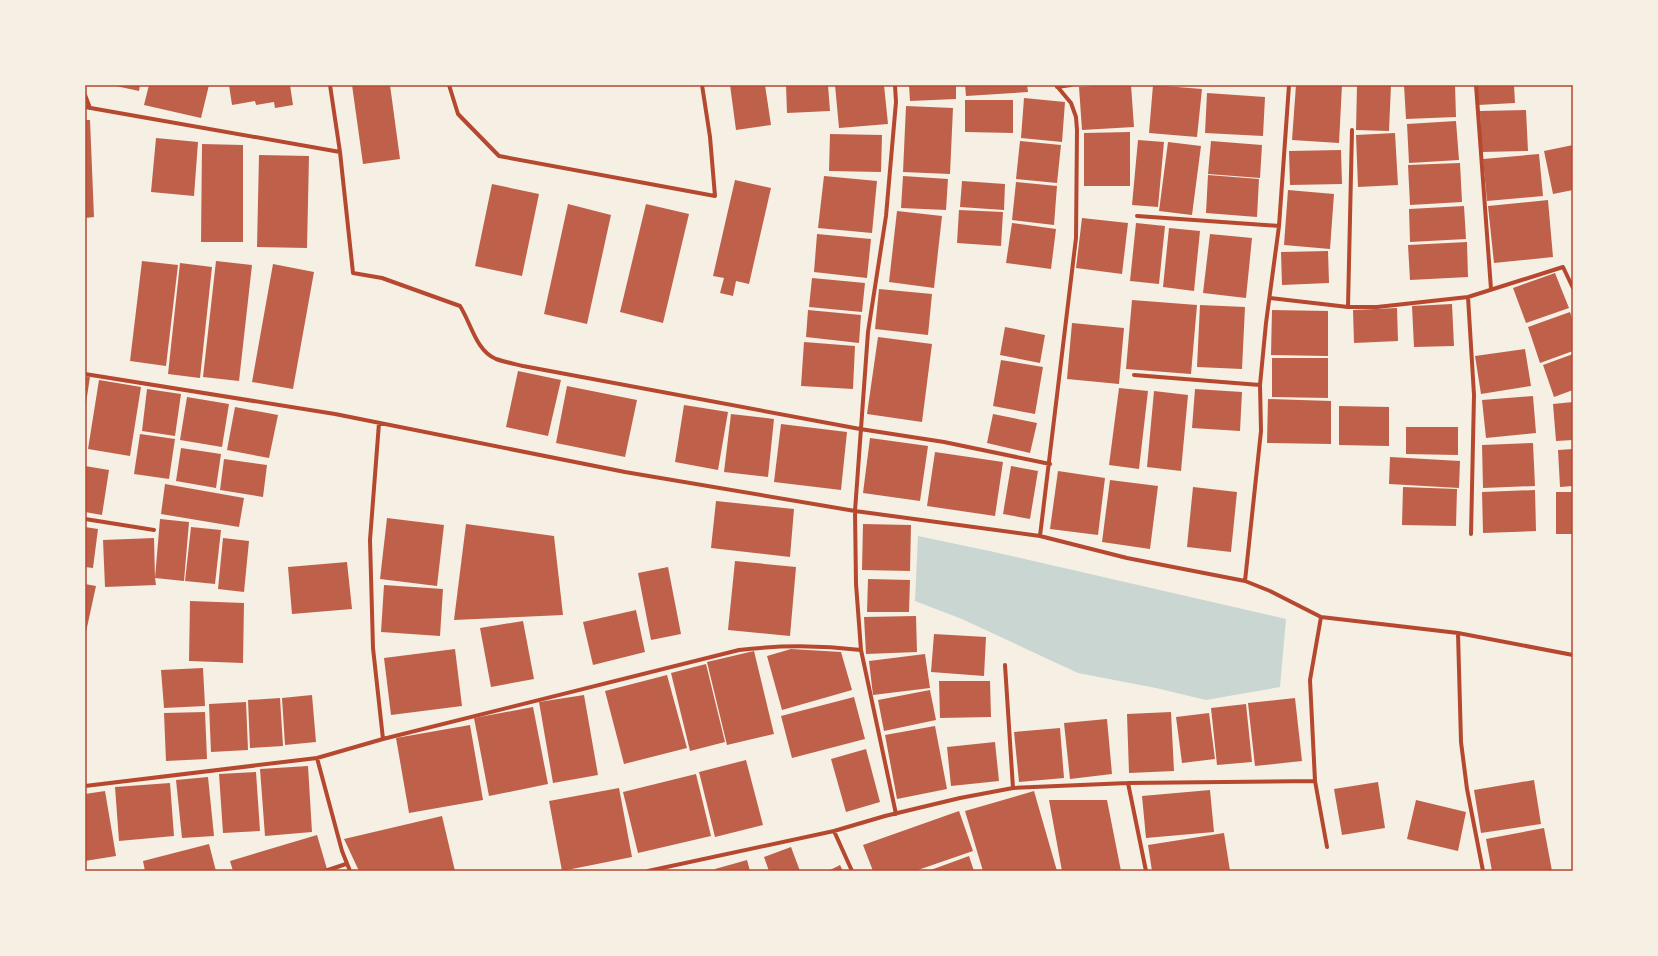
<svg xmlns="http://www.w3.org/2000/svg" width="1658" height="956" font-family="'Roboto Serif',serif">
<rect width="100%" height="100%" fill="#f6efe4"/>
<path fill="#c9d6d2" d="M 918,536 L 994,552 L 1286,619 L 1280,687 L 1206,700 L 1156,688 L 1078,673 L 962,619 L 915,601 Z"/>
<path fill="#bf614a" d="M 111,85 L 140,85 L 139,91 Z
M 149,85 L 209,85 L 201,118 L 144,105 Z
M 229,85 L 290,85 L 293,105 L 275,108 L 274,102 L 256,105 L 255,101 L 232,105 Z
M 352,85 L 390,85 L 400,159 L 363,164 Z
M 730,85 L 765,85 L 771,125 L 736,130 Z
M 786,85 L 828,85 L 830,111 L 787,113 Z
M 835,85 L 884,85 L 888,124 L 839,128 Z
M 909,85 L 956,85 L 956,99 L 910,101 Z
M 965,85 L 1027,85 L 1028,92 L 966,96 Z
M 1108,85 L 1131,85 L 1134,127 L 1082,130 L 1079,87 Z
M 1153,85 L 1202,89 L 1197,137 L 1149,133 Z
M 1296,85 L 1342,85 L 1339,143 L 1292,140 Z
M 1357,85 L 1391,85 L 1389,131 L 1356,130 Z
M 1404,85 L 1455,85 L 1456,117 L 1406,119 Z
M 1477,85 L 1514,85 L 1515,103 L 1478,105 Z
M 1207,93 L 1265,97 L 1263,136 L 1205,133 Z
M 1024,98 L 1065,102 L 1062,142 L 1021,138 Z
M 965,100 L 1013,100 L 1013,133 L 965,132 Z
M 906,106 L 953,108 L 950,174 L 903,172 Z
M 1526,110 L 1528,151 L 1481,152 L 1480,111 Z
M 85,120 L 90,120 L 94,217 L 85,218 Z
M 1456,121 L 1459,160 L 1409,163 L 1407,124 Z
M 1130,132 L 1130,186 L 1084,186 L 1084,133 Z
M 1395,133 L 1398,185 L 1358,187 L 1356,135 Z
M 830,134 L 882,135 L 881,172 L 829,171 Z
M 156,138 L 198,142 L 194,196 L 151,192 Z
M 1138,140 L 1164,142 L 1158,207 L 1132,205 Z
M 1020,141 L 1061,145 L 1057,183 L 1016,179 Z
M 1211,141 L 1262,145 L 1260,178 L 1208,174 Z
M 1168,142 L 1201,146 L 1192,215 L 1159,211 Z
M 202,144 L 243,145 L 243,242 L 201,242 Z
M 1573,145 L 1573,190 L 1553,194 L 1544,151 Z
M 1341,150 L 1342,184 L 1290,185 L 1289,151 Z
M 1539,154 L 1543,196 L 1487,201 L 1483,159 Z
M 259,155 L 309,156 L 307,248 L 257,247 Z
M 1460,163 L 1462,202 L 1410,205 L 1408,165 Z
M 1208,175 L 1259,179 L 1257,217 L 1206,213 Z
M 824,176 L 877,181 L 872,233 L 818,228 Z
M 903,176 L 948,179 L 946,210 L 901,208 Z
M 735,180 L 771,188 L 749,284 L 736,281 L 733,296 L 720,293 L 724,278 L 713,276 Z
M 962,181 L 1005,184 L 1004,210 L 960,207 Z
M 1016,182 L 1057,186 L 1054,225 L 1012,220 Z
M 492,184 L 539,194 L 522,276 L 475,266 Z
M 1288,190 L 1334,194 L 1330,249 L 1284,245 Z
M 1548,200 L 1553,257 L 1494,263 L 1488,206 Z
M 568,204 L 611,215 L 587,324 L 544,314 Z
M 646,204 L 689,214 L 663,323 L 620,312 Z
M 1464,206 L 1466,239 L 1410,242 L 1409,209 Z
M 959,210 L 1003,212 L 1001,246 L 957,243 Z
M 897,211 L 942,216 L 934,288 L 889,282 Z
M 1082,218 L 1128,223 L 1122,274 L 1076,268 Z
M 1012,223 L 1056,229 L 1051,269 L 1006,263 Z
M 1136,223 L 1165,226 L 1159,284 L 1130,281 Z
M 1169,228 L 1200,231 L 1194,291 L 1163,287 Z
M 817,234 L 871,239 L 867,278 L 814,272 Z
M 1210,234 L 1252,238 L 1246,298 L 1203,293 Z
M 1467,242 L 1468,277 L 1410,280 L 1408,245 Z
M 1328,251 L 1329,283 L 1282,285 L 1281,252 Z
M 142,261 L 178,265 L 166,366 L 130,361 Z
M 216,261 L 252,265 L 239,381 L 203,377 Z
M 180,263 L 212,267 L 200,378 L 168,374 Z
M 273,264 L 314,272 L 293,389 L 252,382 Z
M 1555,273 L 1569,308 L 1526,323 L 1513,288 Z
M 812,278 L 865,283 L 862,312 L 809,307 Z
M 879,289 L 932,294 L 928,335 L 875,329 Z
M 1132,300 L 1197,305 L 1191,374 L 1126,369 Z
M 1452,304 L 1454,346 L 1414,347 L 1412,306 Z
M 1200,305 L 1245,307 L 1242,369 L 1197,367 Z
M 1397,308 L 1398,341 L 1354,343 L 1353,310 Z
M 808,310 L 861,315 L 859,343 L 806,337 Z
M 1272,310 L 1328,311 L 1328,356 L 1271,355 Z
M 1570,312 L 1573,321 L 1573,351 L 1540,363 L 1528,327 Z
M 1072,323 L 1124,328 L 1119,384 L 1067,379 Z
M 1005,327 L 1045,335 L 1040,363 L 1000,355 Z
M 878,337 L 932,344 L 922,422 L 867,414 Z
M 804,342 L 855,346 L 853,389 L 801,386 Z
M 1525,349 L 1531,386 L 1481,394 L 1475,356 Z
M 1573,354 L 1573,390 L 1554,397 L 1543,365 Z
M 1272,358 L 1328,358 L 1328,398 L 1272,397 Z
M 1001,360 L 1043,367 L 1035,414 L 993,406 Z
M 518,371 L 561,380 L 548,436 L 506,427 Z
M 85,376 L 90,377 L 86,403 L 85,403 Z
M 99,380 L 141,387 L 130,456 L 88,449 Z
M 567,386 L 637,400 L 625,457 L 556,443 Z
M 1119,388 L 1148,391 L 1139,469 L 1109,465 Z
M 147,389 L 181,394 L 175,436 L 142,431 Z
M 1195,389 L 1242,392 L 1240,431 L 1192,428 Z
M 1154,391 L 1188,395 L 1181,471 L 1147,467 Z
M 1533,396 L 1536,433 L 1486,438 L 1482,400 Z
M 187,397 L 229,404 L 222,447 L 180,440 Z
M 1268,399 L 1331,401 L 1331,444 L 1267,443 Z
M 1573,402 L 1573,440 L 1556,441 L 1553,404 Z
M 684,405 L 728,412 L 718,470 L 675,462 Z
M 1339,406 L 1389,407 L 1389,446 L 1339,445 Z
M 235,407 L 278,415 L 269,458 L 227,450 Z
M 731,414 L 774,419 L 768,477 L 724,472 Z
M 993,414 L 1037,423 L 1030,453 L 987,443 Z
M 781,424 L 847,432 L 841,490 L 774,482 Z
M 1406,427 L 1458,427 L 1458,455 L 1406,454 Z
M 140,434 L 175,439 L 169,479 L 134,474 Z
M 870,438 L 928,446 L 920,501 L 863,493 Z
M 1533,443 L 1535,486 L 1483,488 L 1482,445 Z
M 181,448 L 221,454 L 216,488 L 176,481 Z
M 1573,449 L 1573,486 L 1560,487 L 1558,450 Z
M 935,452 L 1003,462 L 995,516 L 927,506 Z
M 1390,457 L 1460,461 L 1459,488 L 1389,484 Z
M 224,459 L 267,465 L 263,497 L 220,490 Z
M 85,466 L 109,470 L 102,515 L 85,512 Z
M 1011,466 L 1038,471 L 1030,519 L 1003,514 Z
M 1058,471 L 1105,478 L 1098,535 L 1050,529 Z
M 1110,480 L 1158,486 L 1150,549 L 1102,542 Z
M 165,484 L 244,498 L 239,527 L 161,514 Z
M 1193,487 L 1237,492 L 1231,552 L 1187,547 Z
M 1403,487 L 1457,489 L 1456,526 L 1402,525 Z
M 1535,490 L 1536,531 L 1483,533 L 1482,492 Z
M 1556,492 L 1573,492 L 1573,534 L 1556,534 Z
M 716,501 L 794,509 L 790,557 L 711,548 Z
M 387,518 L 444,525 L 437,586 L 380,579 Z
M 160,519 L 189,522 L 184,581 L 155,578 L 156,585 L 105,587 L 103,540 L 154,538 L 155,578 Z
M 466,524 L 554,536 L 563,615 L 454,620 Z
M 863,524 L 911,525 L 910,571 L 862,570 Z
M 85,527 L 98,529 L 93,568 L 85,567 Z
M 191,527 L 221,530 L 215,584 L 185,581 Z
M 223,538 L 249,541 L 244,592 L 218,589 Z
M 735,561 L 796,567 L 790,636 L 728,630 Z
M 347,562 L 352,609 L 292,614 L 288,567 Z
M 668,567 L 681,634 L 651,640 L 638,573 Z
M 868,579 L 910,580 L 909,612 L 867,612 Z
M 85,584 L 96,586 L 86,632 L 85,631 Z
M 384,585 L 443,589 L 440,636 L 381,632 Z
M 190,601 L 244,603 L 243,663 L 189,661 Z
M 636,610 L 645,652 L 593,665 L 583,622 Z
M 916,616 L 917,652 L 866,654 L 864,617 Z
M 523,621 L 534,679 L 491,687 L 480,628 Z
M 934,634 L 986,637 L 984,676 L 931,672 Z
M 455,649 L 462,706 L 391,715 L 384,658 Z
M 791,649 L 841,652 L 852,690 L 782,710 L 767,656 Z
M 754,651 L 774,734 L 727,745 L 707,662 Z
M 925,654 L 930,688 L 873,695 L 869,661 Z
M 706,664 L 725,742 L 690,751 L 671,673 Z
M 203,668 L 205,706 L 164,708 L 161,670 Z
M 667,675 L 687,748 L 624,764 L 605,691 Z
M 939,681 L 990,681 L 991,717 L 940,718 Z
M 930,690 L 936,720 L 884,731 L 878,700 Z
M 312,695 L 316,742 L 285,745 L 282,698 Z
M 584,695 L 598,775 L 553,783 L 539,702 Z
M 854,697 L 865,739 L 792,758 L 781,716 Z
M 280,698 L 283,746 L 250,748 L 248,700 Z
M 1295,698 L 1302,761 L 1255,766 L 1248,703 Z
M 246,702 L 248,750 L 211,752 L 209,704 Z
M 1246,704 L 1252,762 L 1217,765 L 1211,708 Z
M 533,707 L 548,784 L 489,796 L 474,718 Z
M 205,712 L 207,759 L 166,761 L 164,713 Z
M 1171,712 L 1174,771 L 1129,773 L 1127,714 Z
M 1209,713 L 1215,759 L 1182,763 L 1176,717 Z
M 1107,719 L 1112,774 L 1070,779 L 1064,723 Z
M 470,725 L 483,800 L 409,813 L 396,738 Z
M 935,726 L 947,789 L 897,799 L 885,735 Z
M 1060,728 L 1064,778 L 1019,782 L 1014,732 Z
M 995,742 L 999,781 L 951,786 L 947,747 Z
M 866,749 L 880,802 L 846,812 L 831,759 Z
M 746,760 L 763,825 L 715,837 L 699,772 Z
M 308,766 L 312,832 L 265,836 L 260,769 Z
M 256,772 L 260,831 L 223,833 L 219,774 Z
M 696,774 L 711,836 L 638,853 L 623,792 Z
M 208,777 L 214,836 L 182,838 L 176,780 Z
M 1534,780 L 1541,824 L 1481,833 L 1474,790 Z
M 1378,782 L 1385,828 L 1342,835 L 1334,789 Z
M 170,783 L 174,836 L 119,841 L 115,787 Z
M 619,788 L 632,857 L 562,871 L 549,801 Z
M 1210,790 L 1214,832 L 1146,838 L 1142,796 Z
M 105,791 L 116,856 L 85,861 L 85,794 Z
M 1034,791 L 1057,871 L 983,871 L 965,811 Z
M 1049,800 L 1107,800 L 1121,871 L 1062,871 Z
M 1416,800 L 1466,812 L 1458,851 L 1407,839 Z
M 959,811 L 973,851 L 915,871 L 873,871 L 863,845 Z
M 442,816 L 455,871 L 359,871 L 344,839 Z
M 1544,828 L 1552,871 L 1492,871 L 1486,839 Z
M 1224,833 L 1230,871 L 1152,871 L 1148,845 Z
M 317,835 L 327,869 L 321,871 L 233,871 L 230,861 Z
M 209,844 L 216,871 L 145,871 L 143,861 Z
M 791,847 L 800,871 L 769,871 L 764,857 Z
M 969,856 L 974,871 L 928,871 Z
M 747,860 L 750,871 L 716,871 L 715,869 Z
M 840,865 L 843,871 L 828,871 Z"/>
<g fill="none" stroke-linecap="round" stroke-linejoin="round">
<path stroke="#b5482f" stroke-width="4" d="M 330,85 L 340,152 L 353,273 L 382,278 L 460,306 C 471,323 476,351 496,359 C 505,362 515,364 523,366 L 860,429 L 944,442 L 1050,464
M 449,85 L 458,114 L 499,156 L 715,196 L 710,137 L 702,85
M 895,85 L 896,102 L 886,216 L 868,332 L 855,511 L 856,584 L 861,650 L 896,814
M 1476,85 L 1491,289
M 1057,87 L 1071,85
M 85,95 L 90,108
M 85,107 L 340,152
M 1137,216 L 1279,226
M 1468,297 L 1474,395 L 1471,534
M 1270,298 L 1348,307 L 1377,307 L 1468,297 L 1563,267 L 1573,288
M 1348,307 L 1352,130
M 85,374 L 335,414 L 625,472 L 855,511 L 1040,536 L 1127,558 L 1245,581 L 1270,591 L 1321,617 L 1458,633 L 1573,655
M 1134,375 L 1260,385
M 379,423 L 370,540 L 373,648 L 383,739
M 85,519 L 154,530
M 1040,536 L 1076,238 L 1077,130 L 1076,117 L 1071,103 L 1056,85
M 1245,581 L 1261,431 L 1260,385 L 1266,323 L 1279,226 L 1289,85
M 1321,617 L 1310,680 L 1315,781 L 1327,847
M 1458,633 L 1461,742 L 1467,789 L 1483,871
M 1005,665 L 1013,788
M 317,758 L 342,851 L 350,871
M 1128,783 L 1146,871
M 85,786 L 317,758 L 383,739 L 739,650 C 781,645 819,645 861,650
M 834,831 L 852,871
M 325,871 L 346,864
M 648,871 L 834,831 L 885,816 L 960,798 L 1013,788 L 1128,783 L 1315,781"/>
</g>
<rect width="1658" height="956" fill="none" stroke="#f6efe4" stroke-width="172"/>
<rect x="86" y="86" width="1486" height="784" fill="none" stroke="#b5482f" stroke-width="1.5"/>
</svg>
